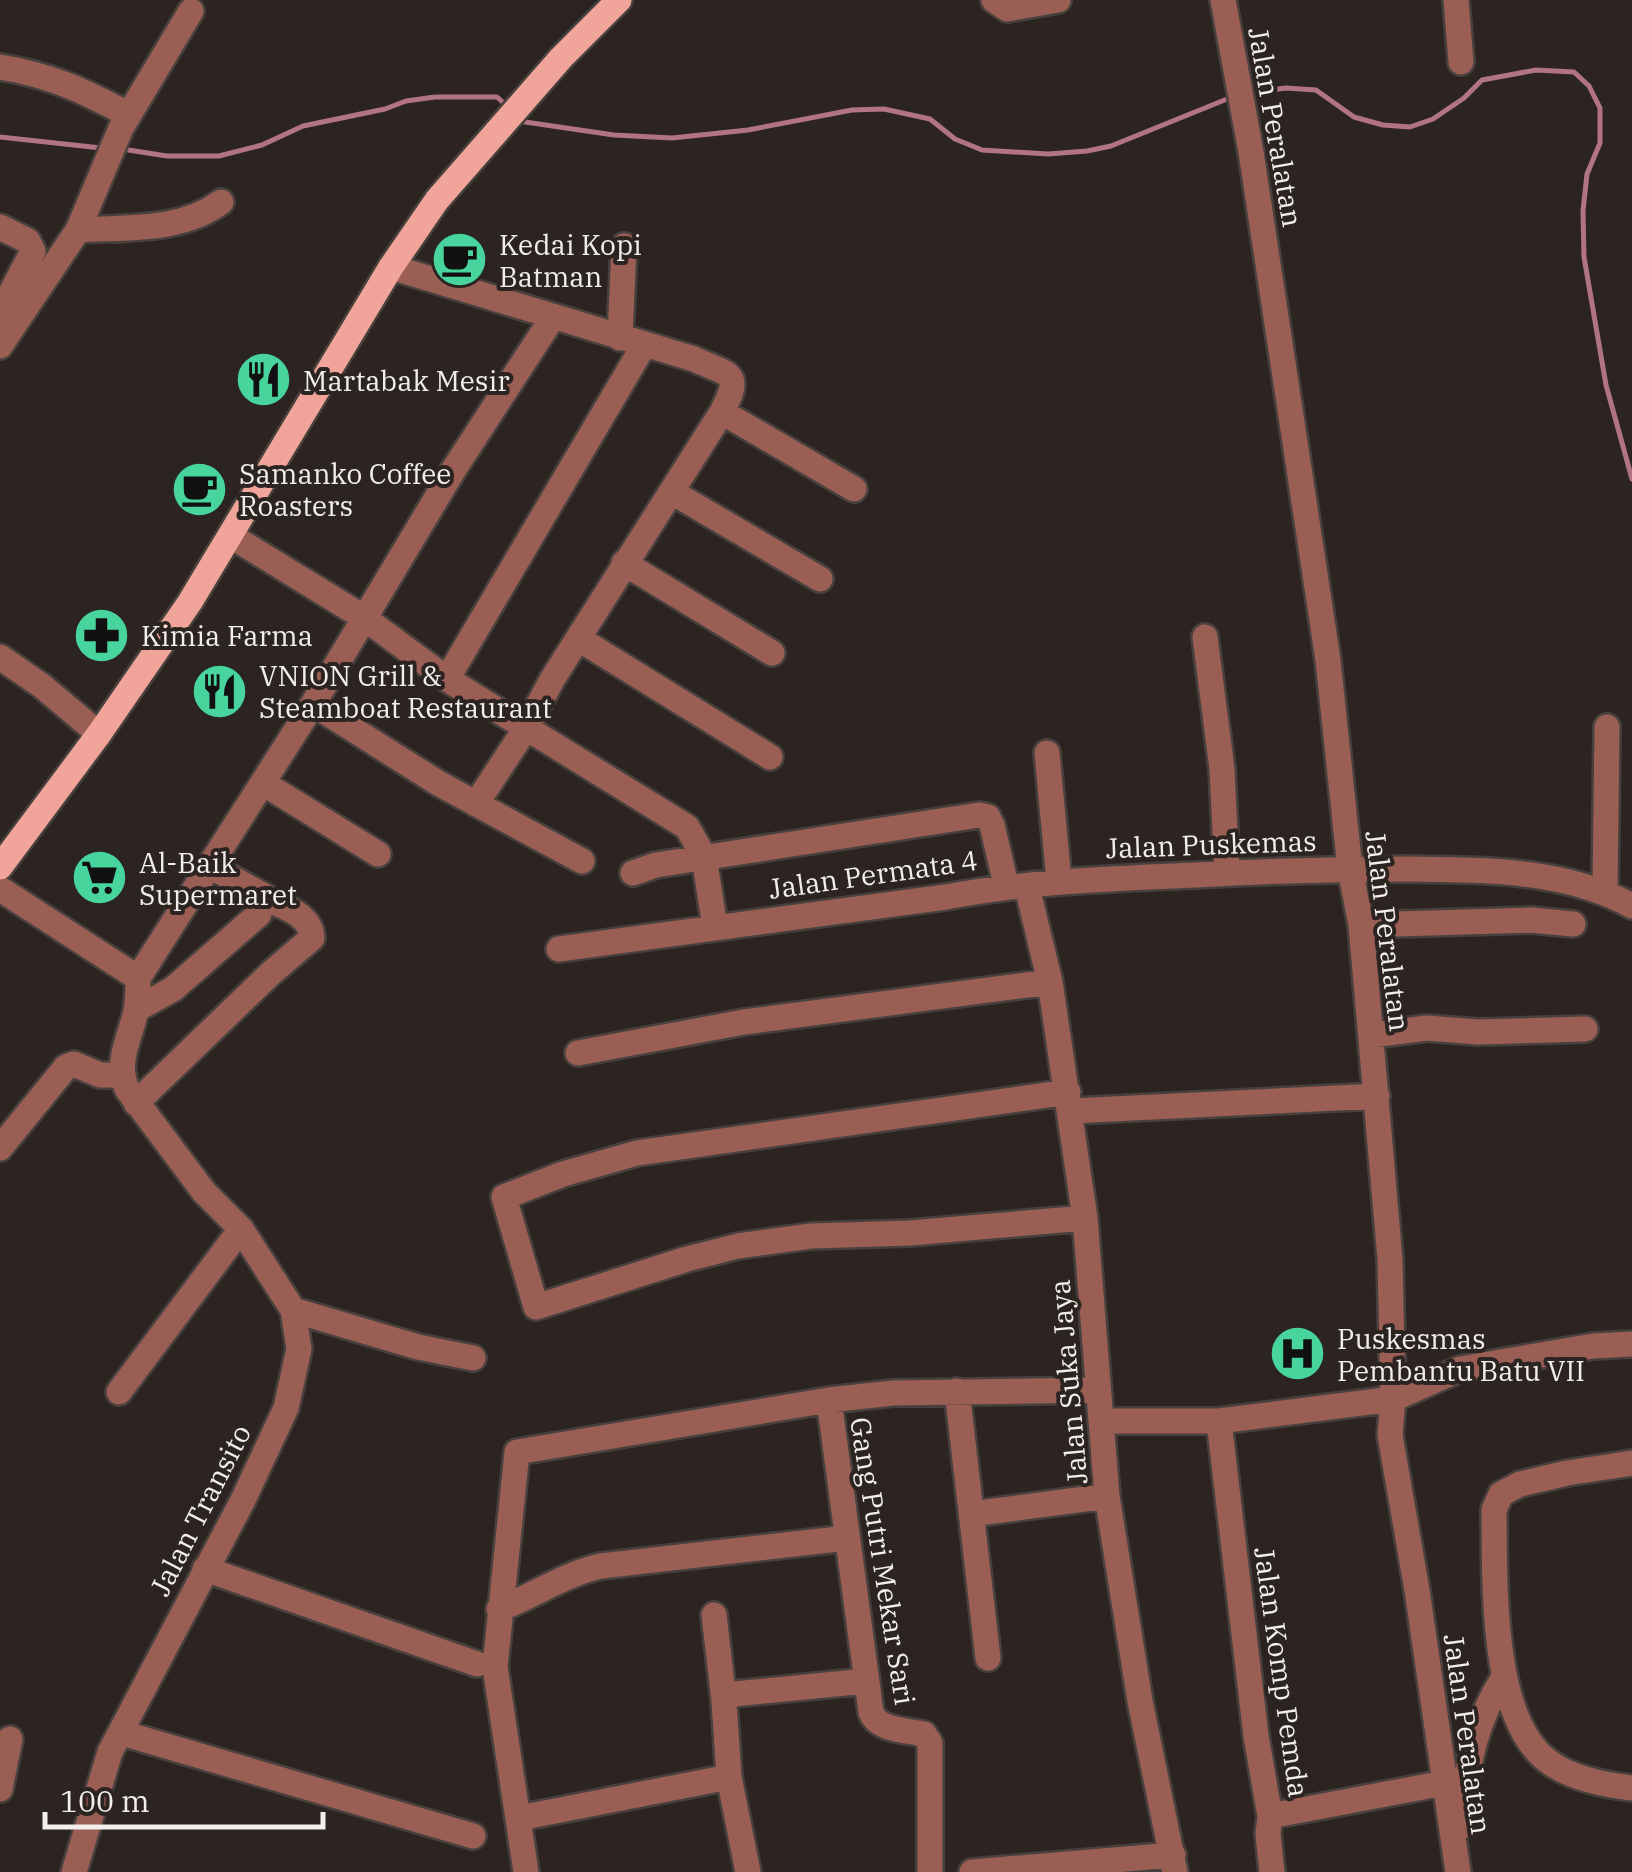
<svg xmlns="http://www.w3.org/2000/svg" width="1632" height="1872" font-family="'IBM Plex Serif',serif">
<rect width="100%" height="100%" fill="#2b2420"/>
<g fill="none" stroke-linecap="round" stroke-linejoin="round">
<path stroke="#b27483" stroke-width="5" d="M 1248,93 L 1286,88 L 1316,90 L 1354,117 L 1383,125 L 1410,127 L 1433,119 L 1464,98 L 1482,80 L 1536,70 L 1574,72 L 1589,86 L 1600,108 L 1600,143 L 1587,174 L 1583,211 L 1584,257 L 1606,385 L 1632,479
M 520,118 L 525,122 L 614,135 L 672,138 L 748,130 L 852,110 L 884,109 L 930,119 L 955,139 L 982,150 L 1048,154 L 1087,151 L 1111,146 L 1232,97
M 0,137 L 101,148
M 122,149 L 167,156 L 219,156 L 262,145 L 303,126 L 385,109 L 406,101 L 435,97 L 497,97 L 508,107"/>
<defs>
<path id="minor" d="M 994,0 L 1007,9 L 1058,0
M 1223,0 L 1251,152 L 1328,660 L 1350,869 L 1361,925 L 1390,1259 L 1393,1399 L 1390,1435 L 1417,1590 L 1458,1872
M 1456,0 L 1461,62
M 0,67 C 51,75 84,91 129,115
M 0,227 L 28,241 L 33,251 L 0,314
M 78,230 C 126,227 181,232 221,202
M 391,267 L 694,359 C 730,376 743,371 722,412 L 553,678 L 526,728 L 476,804
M 620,338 L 624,246
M 0,346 L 78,230 L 121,128 L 191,11
M 722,412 L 854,489
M 672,492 L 820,579
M 231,536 L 363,617 L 447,679 L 687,827 L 704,857 L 715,927
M 624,563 L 772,653
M 1205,637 L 1222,769 L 1227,873
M 579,639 L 770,757
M 0,657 L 42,686 L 99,734
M 447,679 L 644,345
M 313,704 L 438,783 L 582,861
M 1047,753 L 1059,881
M 263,783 L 378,854
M 210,866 L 266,897
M 633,873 L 656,865 L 979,815 L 988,817 L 992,825 L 1006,885
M 1027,887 L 1050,982 L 1085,1218 L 1107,1496 L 1140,1701 L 1175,1872
M 0,889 L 138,978 C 138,989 138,1000 136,1011 C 130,1038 115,1062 127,1089 L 204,1192 L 241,1229 L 293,1310 L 299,1349 L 286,1408 L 243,1500 L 110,1752 L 74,1872
M 1605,891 L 1607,727
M 1361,925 L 1531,920 L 1573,924
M 559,949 L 946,897 C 1029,881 1111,879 1196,875 C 1267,871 1338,869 1409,869 C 1485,870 1564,869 1632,906
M 138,978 L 313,704 L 454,469 L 553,317
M 137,1009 L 173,989 L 259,914
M 1372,1035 L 1427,1028 L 1478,1032 L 1585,1029
M 578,1053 L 744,1022 L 1050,982
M 1068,1092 L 637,1153 L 563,1174 L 504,1197 L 536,1307 L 687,1259 L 738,1246 L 811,1236 L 910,1233 L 1085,1218
M 136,1103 L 270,974 L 312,938 C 311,918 292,910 276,903
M 1071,1111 L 1377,1096
M 0,1148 L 66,1067 L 74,1064 L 100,1075 L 121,1075
M 293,1310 L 418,1347 L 473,1358
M 957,1391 L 988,1658
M 119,1392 L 241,1229
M 829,1400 L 871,1712 C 878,1731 907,1730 924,1734 L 930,1743 L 930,1872
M 1101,1421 L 1219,1421 L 1393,1399 L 1460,1369 L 1593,1346 L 1632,1344
M 1219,1421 L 1256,1736 L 1270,1816 L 1444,1783
M 1632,1463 L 1567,1473 L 1520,1484 L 1501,1494 L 1494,1510 C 1495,1577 1489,1724 1552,1764 C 1574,1779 1606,1785 1632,1788
M 972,1514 L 1107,1496
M 205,1569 L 477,1664
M 499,1609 C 534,1596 564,1574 601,1566 L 847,1538
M 714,1615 L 724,1701
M 122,1733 L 473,1836
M 0,1789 L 10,1739
M 1270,1816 L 1268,1834 L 1272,1872
M 519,1818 L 729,1777
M 1459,1828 C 1468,1770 1471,1728 1504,1677
M 526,1872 L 495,1667 L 517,1452 L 829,1400 L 893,1393 L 1097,1390
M 748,1872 L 729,1777 L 724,1701 L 734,1694 L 866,1681
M 972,1872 L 1173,1855"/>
<path id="major" d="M 0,867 L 99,734 L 190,602 L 391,267 L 437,200 L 561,58 L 619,0"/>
</defs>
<use href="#minor" stroke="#47403c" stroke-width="30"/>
<use href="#major" stroke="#47403c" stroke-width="30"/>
<use href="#minor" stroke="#9a5e55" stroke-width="25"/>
<use href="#major" stroke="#f1a59a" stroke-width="25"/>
</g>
<defs>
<symbol id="cafe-disc" viewBox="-11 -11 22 22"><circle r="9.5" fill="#48d49d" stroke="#2b2420"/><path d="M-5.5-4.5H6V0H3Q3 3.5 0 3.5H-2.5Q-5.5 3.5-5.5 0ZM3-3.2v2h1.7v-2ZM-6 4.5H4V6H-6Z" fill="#111"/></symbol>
<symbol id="restaurant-disc" viewBox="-11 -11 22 22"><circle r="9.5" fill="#48d49d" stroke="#2b2420"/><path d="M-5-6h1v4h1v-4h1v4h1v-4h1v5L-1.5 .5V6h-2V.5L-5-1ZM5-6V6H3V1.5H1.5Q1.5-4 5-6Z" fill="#111"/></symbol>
<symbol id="pharmacy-disc" viewBox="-11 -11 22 22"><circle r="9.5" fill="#48d49d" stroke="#2b2420"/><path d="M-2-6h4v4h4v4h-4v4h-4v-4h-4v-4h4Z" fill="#111"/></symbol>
<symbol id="supermarket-disc" viewBox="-11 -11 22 22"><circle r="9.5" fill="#48d49d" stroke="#2b2420"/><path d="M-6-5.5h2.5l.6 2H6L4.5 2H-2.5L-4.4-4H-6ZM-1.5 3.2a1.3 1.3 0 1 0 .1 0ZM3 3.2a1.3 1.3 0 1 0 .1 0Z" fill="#111"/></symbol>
<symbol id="hospital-disc" viewBox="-11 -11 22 22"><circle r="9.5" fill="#48d49d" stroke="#2b2420"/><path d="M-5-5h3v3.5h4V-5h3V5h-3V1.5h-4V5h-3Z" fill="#111"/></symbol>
</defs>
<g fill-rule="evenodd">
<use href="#cafe-disc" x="428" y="228" width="63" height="63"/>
<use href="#restaurant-disc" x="232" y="348" width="63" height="63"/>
<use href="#cafe-disc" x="168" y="458" width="63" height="63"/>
<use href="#pharmacy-disc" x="70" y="604" width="63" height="63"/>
<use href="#restaurant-disc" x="188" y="660" width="63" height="63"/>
<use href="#supermarket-disc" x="68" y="846" width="63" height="63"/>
<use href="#hospital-disc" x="1266" y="1322" width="63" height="63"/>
</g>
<g text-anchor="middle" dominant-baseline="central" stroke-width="8" stroke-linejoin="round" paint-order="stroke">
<g font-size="28" fill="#f3eeeb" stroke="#2b2420">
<text transform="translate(1276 127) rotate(80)">Jalan Peralatan</text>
<text transform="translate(1211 844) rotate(-2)">Jalan Puskemas</text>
<text transform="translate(873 874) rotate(-8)">Jalan Permata 4</text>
<text transform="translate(1388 931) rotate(83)">Jalan Peralatan</text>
<text transform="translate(1068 1382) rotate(-95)">Jalan Suka Jaya</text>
<text transform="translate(200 1510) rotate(-63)">Jalan Transito</text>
<text transform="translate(883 1561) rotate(81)">Gang Putri Mekar Sari</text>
<text transform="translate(1282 1672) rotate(82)">Jalan Komp Pemda</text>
<text transform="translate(1468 1734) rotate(82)">Jalan Peralatan</text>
</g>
<g font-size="28" fill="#f3eeeb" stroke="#2b2420" text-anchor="start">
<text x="499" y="244">Kedai Kopi<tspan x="499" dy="32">Batman</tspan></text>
<text x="303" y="380">Martabak Mesir</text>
<text x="239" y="473">Samanko Coffee<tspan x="239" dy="32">Roasters</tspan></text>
<text x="141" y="635">Kimia Farma</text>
<text x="259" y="675">VNION Grill &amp;<tspan x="259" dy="32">Steamboat Restaurant</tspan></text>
<text x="139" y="862">Al-Baik<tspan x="139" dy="32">Supermaret</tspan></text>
<text x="1337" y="1338">Puskesmas<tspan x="1337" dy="32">Pembantu Batu VII</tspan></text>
</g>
</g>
<path d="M45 1812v15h278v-15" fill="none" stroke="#f3eeeb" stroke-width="5"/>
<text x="60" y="1812" font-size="30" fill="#f3eeeb" stroke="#2b2420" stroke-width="8" paint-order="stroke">100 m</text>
</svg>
